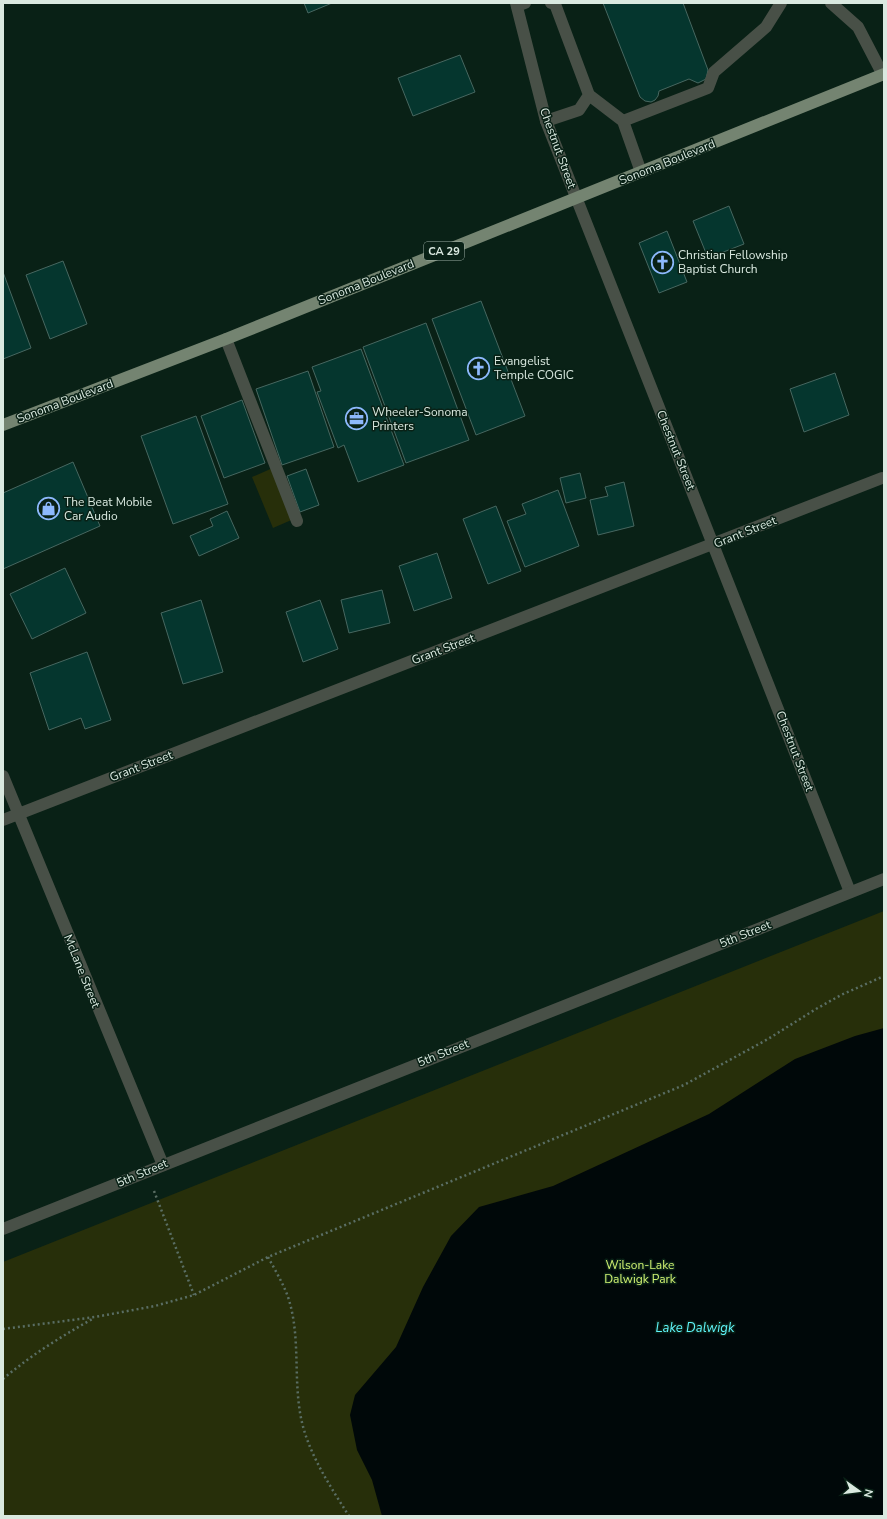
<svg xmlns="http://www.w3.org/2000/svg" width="887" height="1519" font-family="'Nunito Sans',sans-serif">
<rect width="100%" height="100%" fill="#092116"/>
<path fill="#272f0a" d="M 275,467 L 296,518 L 273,528 L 252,477 Z
M 884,911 L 884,1516 L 3,1516 L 3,1262 Z"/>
<path fill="#000809" d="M 884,1028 L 884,1516 L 382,1516 L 372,1480 L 357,1450 L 350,1415 L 355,1395 L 396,1347 L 423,1287 L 451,1236 L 479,1207 L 553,1186 L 709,1114 L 795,1059 L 855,1036 Z"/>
<path fill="#05362e" stroke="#476760" d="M 304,3 L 332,3 L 308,13 Z
M 603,3 L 683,3 L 708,70 L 706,79 L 698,83 L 689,79 L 659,91 L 658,96 L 655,100 L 651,102 L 645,101 L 640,97 Z
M 460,55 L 475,92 L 413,116 L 398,78 Z
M 729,206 L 744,244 L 708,258 L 693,221 Z
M 667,231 L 687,282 L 659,293 L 639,243 Z
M 63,261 L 87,324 L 50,339 L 26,275 Z
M 3,272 L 31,348 L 3,359 Z
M 481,301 L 525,416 L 476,435 L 432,319 Z
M 426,323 L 469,440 L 406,463 L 363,347 Z
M 361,349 L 404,465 L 358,482 L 344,445 L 338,448 L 317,392 L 321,391 L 312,367 Z
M 308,371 L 334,447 L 282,465 L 256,389 Z
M 835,373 L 849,415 L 804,432 L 790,389 Z
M 242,400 L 265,463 L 224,478 L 201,416 Z
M 196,416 L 228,504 L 173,524 L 141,436 Z
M 73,462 L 100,526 L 3,569 L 3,493 Z
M 306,469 L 319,505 L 300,512 L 287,476 Z
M 580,473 L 586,498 L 566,503 L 560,478 Z
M 624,482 L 634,526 L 598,535 L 590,500 L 608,496 L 605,487 Z
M 558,490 L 579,546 L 525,567 L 507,521 L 526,514 L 522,504 Z
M 496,506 L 521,571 L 488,584 L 463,519 Z
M 227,511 L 239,538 L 199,556 L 190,536 L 213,526 L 210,519 Z
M 437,553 L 452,598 L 414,611 L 399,566 Z
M 65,568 L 86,613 L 32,639 L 10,594 Z
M 382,590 L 390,623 L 349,633 L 341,600 Z
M 201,600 L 223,672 L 183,684 L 161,613 Z
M 320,600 L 338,649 L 303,662 L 286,612 Z
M 87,652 L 111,720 L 85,729 L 81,718 L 49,730 L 30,673 Z"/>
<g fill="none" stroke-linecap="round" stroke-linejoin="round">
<path stroke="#5a6e64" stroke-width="2.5" stroke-dasharray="2 3" stroke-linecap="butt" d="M 154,1191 L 194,1295
M 268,1257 C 275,1270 283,1283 288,1297 C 301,1336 293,1378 301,1418 C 308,1453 330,1486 349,1516
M 3,1329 L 95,1317 L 155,1306 L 194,1295 L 268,1257 L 684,1085 L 768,1039 L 816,1009 L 841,995 L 884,976
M 3,1379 C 31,1355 62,1336 94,1318"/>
<path stroke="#485047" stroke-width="12" d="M 831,3 L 858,27 L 883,75
M 517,6 L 525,3
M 589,95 L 623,121 L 641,172
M 546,121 L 579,110 L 589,95 L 555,4 L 551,3
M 623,121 L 708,88 L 714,72 L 766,27 L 781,3
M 226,339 L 297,521"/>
<path stroke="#485047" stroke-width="12" d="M 516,3 L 546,121 L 850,892
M 3,776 L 163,1165
M 3,820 L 882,478"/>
<path stroke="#485047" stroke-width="12" d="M 3,1229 L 884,879"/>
<path stroke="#748471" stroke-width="12" d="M 3,425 L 226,339 L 884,74"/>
</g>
<defs>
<symbol id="church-ring" viewBox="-11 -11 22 22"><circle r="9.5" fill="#092116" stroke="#8db9fc" stroke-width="1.5"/><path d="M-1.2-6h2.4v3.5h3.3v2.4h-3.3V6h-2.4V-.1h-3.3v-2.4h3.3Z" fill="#8db9fc"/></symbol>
<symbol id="office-ring" viewBox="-11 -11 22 22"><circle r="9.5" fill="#092116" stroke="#8db9fc" stroke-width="1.5"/><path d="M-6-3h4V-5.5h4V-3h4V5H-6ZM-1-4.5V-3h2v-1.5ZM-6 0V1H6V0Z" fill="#8db9fc"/></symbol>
<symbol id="shop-ring" viewBox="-11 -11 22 22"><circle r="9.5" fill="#092116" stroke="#8db9fc" stroke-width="1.5"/><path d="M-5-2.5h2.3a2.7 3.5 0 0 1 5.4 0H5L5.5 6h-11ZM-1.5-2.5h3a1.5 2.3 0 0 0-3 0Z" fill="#8db9fc"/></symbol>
</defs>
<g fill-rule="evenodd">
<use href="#church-ring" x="650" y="250" width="25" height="25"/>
<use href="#church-ring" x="466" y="356" width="25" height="25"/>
<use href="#office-ring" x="344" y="406" width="25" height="25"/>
<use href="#shop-ring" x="36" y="496" width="25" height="25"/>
</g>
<g text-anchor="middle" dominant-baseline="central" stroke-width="3" stroke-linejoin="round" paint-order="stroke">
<rect fill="#092116" stroke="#9bada3" stroke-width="1" x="424" y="242" width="40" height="18" rx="3"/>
<g font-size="11" font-weight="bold" fill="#dae9e0">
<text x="444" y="251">CA 29</text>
</g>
<g font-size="12" fill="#dae9e0" stroke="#092116">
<text transform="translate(558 148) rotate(70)">Chestnut Street</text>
<text transform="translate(667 162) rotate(-22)">Sonoma Boulevard</text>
<text transform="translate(366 282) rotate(-22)">Sonoma Boulevard</text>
<text transform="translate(65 401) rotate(-21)">Sonoma Boulevard</text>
<text transform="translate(676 450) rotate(68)">Chestnut Street</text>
<text transform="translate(745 532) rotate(-22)">Grant Street</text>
<text transform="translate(443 649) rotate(-21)">Grant Street</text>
<text transform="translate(795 751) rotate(69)">Chestnut Street</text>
<text transform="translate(141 766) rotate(-21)">Grant Street</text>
<text transform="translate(745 934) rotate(-22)">5th Street</text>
<text transform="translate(82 971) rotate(68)">McLane Street</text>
<text transform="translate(443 1053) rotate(-22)">5th Street</text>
<text transform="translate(142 1173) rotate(-23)">5th Street</text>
</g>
<g font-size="12" fill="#dae9e0" stroke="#092116" text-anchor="start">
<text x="678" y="255">Christian Fellowship<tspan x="678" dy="14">Baptist Church</tspan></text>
<text x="494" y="361">Evangelist<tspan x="494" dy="14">Temple COGIC</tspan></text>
<text x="372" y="412">Wheeler-Sonoma<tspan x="372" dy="14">Printers</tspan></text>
<text x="64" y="502">The Beat Mobile<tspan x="64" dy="14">Car Audio</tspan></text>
</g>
<g font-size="12" fill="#d1f071" stroke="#092116">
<text x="640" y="1265">Wilson-Lake<tspan x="640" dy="14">Dalwigk Park</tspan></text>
</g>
<g font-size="13" font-style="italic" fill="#5ff4fb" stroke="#092116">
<text x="695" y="1328">Lake Dalwigk</text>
</g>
</g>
<rect width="887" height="1519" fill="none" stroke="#dae9e0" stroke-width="8"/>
<g transform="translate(859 1491) rotate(104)" stroke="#092116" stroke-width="3" paint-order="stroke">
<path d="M0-3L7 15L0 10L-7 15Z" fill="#dae9e0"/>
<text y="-6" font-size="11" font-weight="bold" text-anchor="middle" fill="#dae9e0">N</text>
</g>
</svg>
